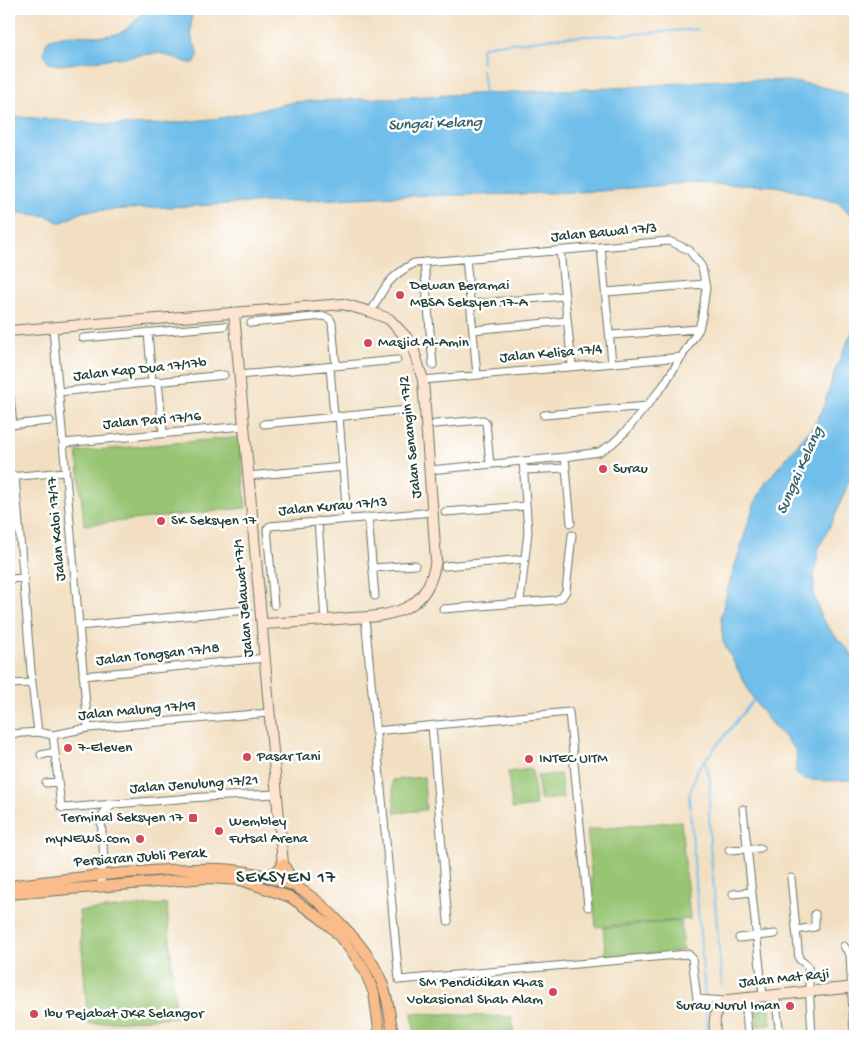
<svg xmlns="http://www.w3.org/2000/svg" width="864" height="1045" font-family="'Gochi Hand',sans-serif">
<rect width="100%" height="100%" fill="#fff"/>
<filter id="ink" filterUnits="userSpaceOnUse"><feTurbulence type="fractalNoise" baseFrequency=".02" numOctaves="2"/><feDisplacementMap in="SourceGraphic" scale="10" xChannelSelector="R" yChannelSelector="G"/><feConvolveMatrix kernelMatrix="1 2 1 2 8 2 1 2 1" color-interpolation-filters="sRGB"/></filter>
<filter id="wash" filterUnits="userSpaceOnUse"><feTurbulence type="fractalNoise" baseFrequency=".0096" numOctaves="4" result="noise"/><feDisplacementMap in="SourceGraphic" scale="20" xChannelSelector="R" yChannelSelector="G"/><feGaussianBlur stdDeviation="1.12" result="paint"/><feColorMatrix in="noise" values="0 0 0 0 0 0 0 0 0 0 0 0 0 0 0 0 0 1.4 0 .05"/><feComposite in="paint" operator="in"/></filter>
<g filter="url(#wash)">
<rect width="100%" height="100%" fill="#f2dfc1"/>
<path fill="#97c573" stroke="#5b8154" d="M 240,437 L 246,508 L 84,525 L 77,452 Z
M 532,769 L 536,806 L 512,809 L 508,772 Z
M 560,774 L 563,798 L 540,800 L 537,776 Z
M 424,777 L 426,810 L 395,813 L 392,780 Z
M 681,821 L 690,919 L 596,927 L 587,830 Z
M 167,904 L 176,1017 L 88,1024 L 79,911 Z
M 681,921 L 683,951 L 606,958 L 603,928 Z
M 770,1008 L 771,1025 L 757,1026 L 756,1009 Z
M 412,1013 L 512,1017 L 514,1036 L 415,1036 Z"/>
<path fill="#6fbeea" stroke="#477e8f" d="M 144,9 L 192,9 C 192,18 190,29 192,38 C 194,48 203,53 194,63 L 189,63 L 159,53 L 59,65 L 48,63 L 44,52 L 47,41 C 69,29 96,41 120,33 C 128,30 137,18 144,12 Z
M 718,80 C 764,80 813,78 855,98 L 855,219 L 839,203 L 777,186 L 685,183 L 602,191 L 521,194 L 398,196 L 85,211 L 60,223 L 47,216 L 9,212 L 9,116 L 115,125 L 161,124 L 222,118 L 294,102 L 629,87 Z
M 855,325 L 855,467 L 834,518 L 819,548 L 814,576 L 814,595 L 821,617 L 835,636 L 855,657 L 855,780 C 845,780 800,784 796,773 C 794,766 799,759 795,749 L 769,721 L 754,700 L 723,642 L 721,617 L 727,591 L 754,505 L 766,482 L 814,425 L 822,411 L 836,368 Z"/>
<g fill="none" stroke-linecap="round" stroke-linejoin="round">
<path stroke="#6fbeea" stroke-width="2" d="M 482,63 L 481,48 L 495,44 L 526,42 L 562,37 L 621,35 L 698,29
M 482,70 L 485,94
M 705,761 L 710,780 L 709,810 L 710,845 L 722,985
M 705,996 L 689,796 L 698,769 L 755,698
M 705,1001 L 708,1036
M 720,1016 L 724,1012
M 720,1021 L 720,1036"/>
</g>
</g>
<g filter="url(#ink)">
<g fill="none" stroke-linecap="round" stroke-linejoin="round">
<defs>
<path id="street" d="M 601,247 L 612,363
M 560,250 L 572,366
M 466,258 L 477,375
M 424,262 L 433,365
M 606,292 L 705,284
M 470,304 L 564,296
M 371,312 C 384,287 389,277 414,263 L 669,241 L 689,250 L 702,267 L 706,288 L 702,316 L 699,329 L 663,386 L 626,431 L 612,444 L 599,452 L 565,457 L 430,470
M 251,323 L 324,316 L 330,319 L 332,323 L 336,366
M 53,328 L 88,728
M 473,330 L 566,321
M 148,332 L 152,382
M 611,335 L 699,329
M 83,338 L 224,326
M 330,367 L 334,416
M 239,375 L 397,360
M 423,380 L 682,357
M 158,381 L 163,433
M 9,389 L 13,425
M 59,392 L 224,375
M 544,415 L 647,406
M 339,416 L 347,519
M 264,424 L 407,410
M 435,424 L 483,420 L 486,423 L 490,464
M 9,425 L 50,421
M 64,443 L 244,426
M 565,457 L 571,523
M 524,470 L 566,468
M 15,476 L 32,683 L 38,732
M 248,476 L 343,467
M 9,477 L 65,472
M 445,512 L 526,506
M 368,517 L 375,596
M 318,521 L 325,620
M 9,529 L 19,528
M 445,566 L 525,559
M 373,568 L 415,565
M 9,579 L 24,578
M 520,602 L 528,532 L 523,461
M 274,605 L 267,529 L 270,526 L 433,512
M 443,609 L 556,600 L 562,597 L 566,591 L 572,535
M 365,617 L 399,980 L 688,954 L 692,958 L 697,999 L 726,1001
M 79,626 L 247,610
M 83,676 L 265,658
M 9,684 L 32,683
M 432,726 L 448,921
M 375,731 L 569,712 L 588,907
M 9,734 L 38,732 L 53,735 L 88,728 L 269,713
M 53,735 L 61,807 L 63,808 L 204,797 L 277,794
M 41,755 L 55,752
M 46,783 L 58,782
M 743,809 L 763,996
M 729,850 L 760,848
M 791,878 L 799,959 L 808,966 L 812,1036
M 102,886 L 100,875 L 104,859 L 101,819 L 105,811 L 113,805
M 733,894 L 752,892
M 796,930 L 815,927 L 815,914
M 739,938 L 775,934
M 844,946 L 850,955 L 854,1036
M 775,994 L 780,1036
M 745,998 L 748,1036"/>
<path id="secondary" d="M 234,313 L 283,864 L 282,881
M 9,331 L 343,304 L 371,312 L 389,319 L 407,338 L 413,348 L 423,380 L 436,560 C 433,578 427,595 411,605 C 390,618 362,617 339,619 C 313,621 287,623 262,624
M 715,1036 C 714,1021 713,1008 728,1000 L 855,987"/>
<path id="primary" d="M 265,876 L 276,872 L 283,864 L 296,886
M 9,886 C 56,880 104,874 152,871 C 204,868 247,864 296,887 C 312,895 328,910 340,923 C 359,942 378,965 385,992 C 389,1006 391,1021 393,1036
M 9,894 L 206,878 L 241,880 L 290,897 L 319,917 L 334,930 L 353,953 L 365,971 L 374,993 L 380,1036"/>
</defs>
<use href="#street" stroke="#697665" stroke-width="9"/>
<use href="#secondary" stroke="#697665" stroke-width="12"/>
<use href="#primary" stroke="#697665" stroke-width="12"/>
<use href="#street" stroke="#fff" stroke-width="7"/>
<use href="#secondary" stroke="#fde4d0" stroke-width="10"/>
<use href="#primary" stroke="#f9bc8a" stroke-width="10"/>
</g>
</g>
<g fill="#d1495b" stroke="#fff" stroke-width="2">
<circle cx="400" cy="295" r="5"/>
<circle cx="368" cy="343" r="5"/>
<circle cx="603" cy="469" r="5"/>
<circle cx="161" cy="521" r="5"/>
<circle cx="68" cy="748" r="5"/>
<circle cx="247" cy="757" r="5"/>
<circle cx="529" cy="759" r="5"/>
<rect x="188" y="813" width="10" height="10" rx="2.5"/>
<circle cx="219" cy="831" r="5"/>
<circle cx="140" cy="839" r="5"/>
<circle cx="553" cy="992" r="5"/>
<circle cx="790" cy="1006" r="5"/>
<circle cx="34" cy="1014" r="5"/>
</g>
<g text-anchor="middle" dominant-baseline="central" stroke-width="5" stroke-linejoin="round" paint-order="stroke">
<g font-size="15" fill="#1f3d34" stroke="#fff">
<text transform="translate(604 233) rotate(-5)">Jalan Bawal 17/3</text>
<text transform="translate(551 354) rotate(-5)">Jalan Kelisa 17/4</text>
<text transform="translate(140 370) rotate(-6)">Jalan Kap Dua 17/17b</text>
<text transform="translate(152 421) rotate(-5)">Jalan Pari 17/16</text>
<text transform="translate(411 437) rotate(-96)">Jalan Senangin 17/2</text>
<text transform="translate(333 507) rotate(-5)">Jalan Kurau 17/13</text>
<text transform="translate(57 529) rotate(-95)">Jalan Kaloi 17/17</text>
<text transform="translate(244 598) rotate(-95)">Jalan Jelawat 17/1</text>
<text transform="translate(158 655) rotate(-6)">Jalan Tongsan 17/18</text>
<text transform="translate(137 711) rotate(-5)">Jalan Malung 17/19</text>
<text transform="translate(194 785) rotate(-4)">Jalan Jenulung 17/21</text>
<text transform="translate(140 858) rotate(-4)">Persiaran Jubli Perak</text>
<text transform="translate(784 979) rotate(-6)">Jalan Mat Raji</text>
</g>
<g font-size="15" fill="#1f3d34" stroke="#fff" text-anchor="start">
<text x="410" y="286">Dewan Beramai<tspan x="410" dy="17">MBSA Seksyen 17-A</tspan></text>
<text x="378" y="343">Masjid Al-Amin</text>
<text x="613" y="469">Surau</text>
<text x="171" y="521">SK Seksyen 17</text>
<text x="78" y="748">7-Eleven</text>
<text x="257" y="757">Pasar Tani</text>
<text x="539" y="759">INTEC UITM</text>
<text x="183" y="818" text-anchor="end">Terminal Seksyen 17</text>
<text x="229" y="822">Wembley<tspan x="229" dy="17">Futsal Arena</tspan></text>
<text x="130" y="839" text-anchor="end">myNEWS.com</text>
<text x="543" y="983" text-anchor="end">SM Pendidikan Khas<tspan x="543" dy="17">Vokasional Shah Alam</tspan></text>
<text x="780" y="1006" text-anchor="end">Surau Nurul Iman</text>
<text x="44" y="1014">Ibu Pejabat JKR Selangor</text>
</g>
<g font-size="16" font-style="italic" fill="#37646b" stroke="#fff">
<text transform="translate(435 125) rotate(-2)">Sungai Kelang</text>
<text transform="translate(801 471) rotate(-66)">Sungai Kelang</text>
</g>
<g font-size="18" letter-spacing="1" fill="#1f3d34" stroke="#fff">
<text x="286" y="878">SEKSYEN 17</text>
</g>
</g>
<rect width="864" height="1045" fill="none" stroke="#fff" stroke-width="30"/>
</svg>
